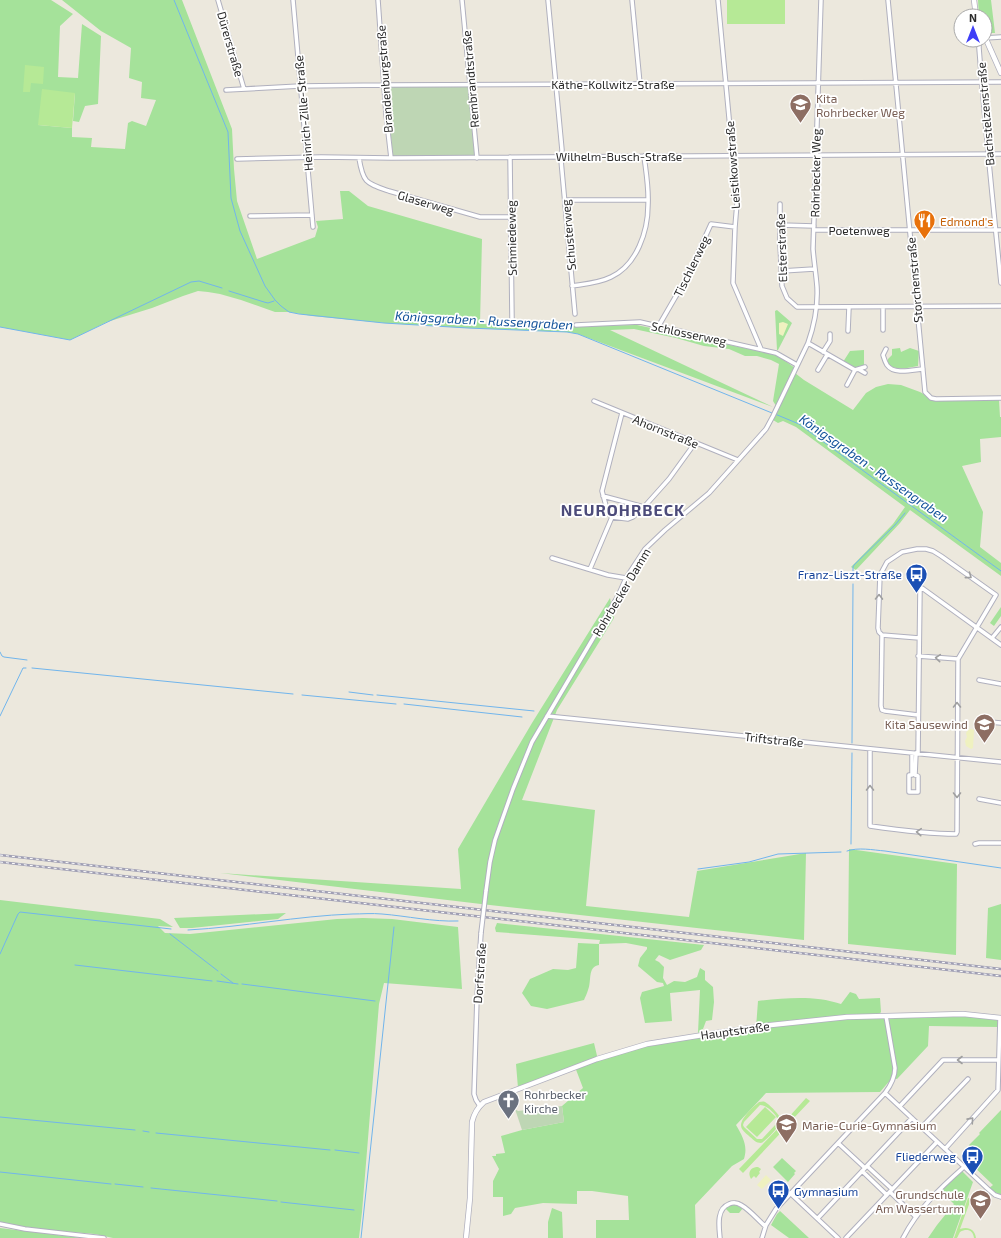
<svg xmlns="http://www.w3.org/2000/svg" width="1001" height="1238" font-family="'Exo 2',sans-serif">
<rect width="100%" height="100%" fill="#ece8dd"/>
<path fill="#a5e29a" d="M 0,0 L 51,0 L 73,14 L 60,26 L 58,77 L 78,78 L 82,24 L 101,36 L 98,104 L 85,106 L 79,122 L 73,121 L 75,93 L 38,125 L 72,128 L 72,137 L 92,138 L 91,147 L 125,149 L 128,123 L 132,121 L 146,126 L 156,100 L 141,98 L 142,82 L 129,78 L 131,48 L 101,31 L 62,0 L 182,0 L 232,129 L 234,169 L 237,201 L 257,259 L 315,237 L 318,227 L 316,221 L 343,219 L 340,191 L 349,191 L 368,206 L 482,239 L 480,324 L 577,326 L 637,325 L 777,355 L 795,368 L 795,373 L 804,380 L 853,410 L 866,393 L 876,387 L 888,384 L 901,385 L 920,392 L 934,400 L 999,400 L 1000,417 L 1001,417 L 1001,437 L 980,439 L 981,462 L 962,466 L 983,512 L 980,547 L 1001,563 L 1001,576 L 910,510 L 900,523 L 856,570 L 851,567 L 893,524 L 905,507 L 796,427 L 783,421 L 778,423 L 773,420 L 778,409 L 773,401 L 779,364 L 771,360 L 757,356 L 745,356 L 729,349 L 704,346 L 676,338 L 634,329 L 610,330 L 773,407 L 578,334 L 567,332 L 468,328 L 384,323 L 312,316 L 289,312 L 275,312 L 241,300 L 220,294 L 208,292 L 198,291 L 183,296 L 152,308 L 107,322 L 70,340 L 0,327 Z
M 978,0 L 991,0 L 995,33 L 987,33 L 985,28 L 985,16 L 979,16 Z
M 777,310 L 792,323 L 778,350 L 777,350 L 775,311 Z
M 900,348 L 901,352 L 910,348 L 919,351 L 918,366 C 908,368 896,371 887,364 L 888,359 L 892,355 L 892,349 Z
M 864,350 L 864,366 L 855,369 L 843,362 L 850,351 Z
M 610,598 L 614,618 L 557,710 L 522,800 L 595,810 L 586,906 L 689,917 L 697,871 L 806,853 L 804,940 L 481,904 L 220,873 L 461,889 L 458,849 L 532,723 Z
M 1001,607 L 1001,616 L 994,626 L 990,623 Z
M 849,849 L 957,864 L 956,955 L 848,944 Z
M 0,900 L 160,919 L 173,927 L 158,926 L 165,933 L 190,934 L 337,919 L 363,918 L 392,919 L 458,927 L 462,989 L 384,983 L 379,1004 L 362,1212 L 359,1238 L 113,1238 L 95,1234 L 0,1226 Z
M 1001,904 L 1001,960 L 986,958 L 988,908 Z
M 286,913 L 278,919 L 192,928 L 180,928 L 174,918 Z
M 497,923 L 704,945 L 701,950 L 670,960 L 659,955 L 655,960 L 659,962 L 664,967 L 663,978 L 667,985 L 674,981 L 685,982 L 697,977 L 700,968 L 705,971 L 705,980 L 713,987 L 714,1002 L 712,1020 L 706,1021 L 703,1029 L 698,1033 L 700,990 L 670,993 L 672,1021 L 645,1023 L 640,998 L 642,992 L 664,986 L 663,983 L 657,982 L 638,966 L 640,958 L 647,949 L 647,947 L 626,943 L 599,944 L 599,965 C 587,967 592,981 588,990 C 587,994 585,997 584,1000 L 547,1009 L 531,1006 L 522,993 L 530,979 L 553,969 L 568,970 L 576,968 L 578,943 L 599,944 L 600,940 L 496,932 L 495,928 Z
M 850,992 L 856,994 L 859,999 L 880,998 L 881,1012 L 877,1017 L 883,1018 L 885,1020 L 896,1018 L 896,1017 L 964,1016 L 999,1020 L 998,1027 L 929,1026 L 928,1046 L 897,1079 L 892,1078 L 880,1092 L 766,1093 L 736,1125 C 743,1137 748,1146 744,1159 L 732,1166 L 695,1205 L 696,1238 L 596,1238 L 596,1220 L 629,1220 L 628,1196 L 592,1191 L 577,1191 L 577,1204 L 543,1203 L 515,1208 L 511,1214 L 503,1216 L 503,1197 L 493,1197 L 493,1181 L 499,1169 L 492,1156 L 496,1156 L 496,1154 L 505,1153 L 501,1136 L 522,1130 L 564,1122 L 562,1106 L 583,1088 L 575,1067 L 518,1088 L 516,1064 L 594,1043 L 598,1060 L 638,1048 L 756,1028 L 758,1001 C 786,998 814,995 841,1004 Z
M 1001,1110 L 1001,1197 L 988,1189 L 993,1185 L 969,1162 L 970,1161 L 968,1159 L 975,1152 L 969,1145 L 980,1134 L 979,1133 Z
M 782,1158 L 796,1171 L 794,1173 L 795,1174 L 788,1182 L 773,1167 Z
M 962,1171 L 973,1182 L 953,1238 L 928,1238 L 937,1225 L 954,1204 L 940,1190 Z
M 730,1205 L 735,1205 L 743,1208 L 739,1213 L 730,1213 L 725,1208 Z
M 552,1208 L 562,1212 L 563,1238 L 548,1238 L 548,1222 Z
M 780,1211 L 809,1238 L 789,1238 L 771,1225 L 777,1214 Z
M 0,1228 L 82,1238 L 0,1238 Z"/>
<path fill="#eff1c0" d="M 783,322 L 788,324 L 783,336 L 779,334 L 779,323 Z
M 971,729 L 974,730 L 973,748 L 971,749 L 966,746 L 965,741 L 967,737 L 966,733 L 968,730 Z
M 766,1175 L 771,1180 L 762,1189 L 757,1185 Z"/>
<path fill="#bed6b4" d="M 469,86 L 475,157 L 393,157 L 386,87 Z
M 562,1106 L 564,1122 L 522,1130 L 515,1109 L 518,1111 Z"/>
<path fill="#b6e996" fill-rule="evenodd" d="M 727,0 L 785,0 L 785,24 L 727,24 Z
M 25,65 L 44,67 L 43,84 L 31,83 L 30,92 L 23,92 Z
M 42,89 L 75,93 L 72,128 L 38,125 Z
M 806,1098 L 810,1101 L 791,1121 L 788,1118 Z
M 759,1102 C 761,1102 763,1101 765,1102 C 769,1104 781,1116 781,1120 C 781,1125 765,1142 761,1143 C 756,1143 754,1140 750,1137 C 748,1135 744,1132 742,1129 C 737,1121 753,1107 759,1102 ZM 760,1105 C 767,1105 776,1114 778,1120 L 777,1123 L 762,1139 L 757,1139 L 744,1127 L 743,1125 L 744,1122 Z
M 765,1107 L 776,1117 L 757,1137 L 746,1127 Z
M 786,1120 L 790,1123 L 743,1173 L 739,1169 Z
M 758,1167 L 761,1169 L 759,1172 L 760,1173 L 756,1178 L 754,1176 L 751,1179 C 747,1172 751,1167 758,1167 Z
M 968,1198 L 971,1199 L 960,1229 C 968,1226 975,1229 976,1238 L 974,1238 C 973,1230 967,1228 960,1232 L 957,1238 L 954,1238 Z"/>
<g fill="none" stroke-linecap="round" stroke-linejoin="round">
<path stroke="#71b5ec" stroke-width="1" d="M 174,0 L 228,132 L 231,198 L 240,231 L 265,286 L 275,300 L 281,306 L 289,312 L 299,314 L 384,323 L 468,328 L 567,332 L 578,334 L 772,413
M 229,291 L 264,302 L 268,303 L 274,301
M 0,327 L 70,340 L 191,282 L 199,281 L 222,288
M 775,414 L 799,424 L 1001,571
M 853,577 L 853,567 L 854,565 L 895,525 L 905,513
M 0,652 L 2,656 L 4,657 L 27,660
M 32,668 L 293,694
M 349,692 L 373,695
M 302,695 L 396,704
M 377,695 L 534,711
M 404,704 L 522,717
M 0,716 L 23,668 L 26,668
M 852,743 L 853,584
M 851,844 L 852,753
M 847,851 C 858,847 873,850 885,851 L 1001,868
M 698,869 L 749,862 L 778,854 L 841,852
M 188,930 C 243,927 297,916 352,914 C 362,914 372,913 382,914 C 407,916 433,922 458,921
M 170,934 L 218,971
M 0,954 L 18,914 L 20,912 L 171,929
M 75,965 L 212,981
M 221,974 L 233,983
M 217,981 L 238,984
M 242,984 L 375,1001
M 0,1117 L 135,1130
M 143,1131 L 149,1132
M 156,1133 L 330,1150
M 335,1150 L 359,1153
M 0,1172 L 111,1184
M 115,1184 L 143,1187
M 151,1188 L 277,1201
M 281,1202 L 354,1210
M 361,1238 L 394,927"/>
<defs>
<path id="street" d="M 218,0 L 244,89
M 293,0 L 313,227
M 378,0 L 386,114 L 391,158
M 462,0 L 477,158
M 548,0 L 562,150 L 561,160 L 575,314
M 632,0 L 640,84
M 718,0 L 737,203 L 735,227 L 733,283 L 761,349
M 888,0 L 925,392 L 931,398 L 936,399 L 1001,398
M 985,38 L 1001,37
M 979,40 L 979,48 C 985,126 993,205 1001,283
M 226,90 L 300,86 L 384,85 L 1001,82
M 510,157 L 512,319
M 359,158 C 363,183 366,183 389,191 L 480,217 L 511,217
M 237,159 L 321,157 L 391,158 L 1001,154
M 565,200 L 648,200
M 780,204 L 780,244 L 782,286 L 787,298 L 797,307 L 1001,306
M 250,216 L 312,215
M 780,225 L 814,226
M 814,230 L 1001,230
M 782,271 L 814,269
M 572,286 C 585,284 599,283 611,277 C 637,265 648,231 648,205 C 649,188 646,172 644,156
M 883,307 L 883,330
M 576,325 L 640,322 L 776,353 L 797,365
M 658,327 L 687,277 L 711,224 L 735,227
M 848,331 L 849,307
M 808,343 L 855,370 L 847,385
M 886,349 L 883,355 C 884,358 885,362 887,365 C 894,375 912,370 923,369
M 823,352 L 830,341 L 830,334
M 858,369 L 865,373
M 818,370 L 827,355
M 855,370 L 865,367
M 594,401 L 738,460
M 603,496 L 644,507
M 612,517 L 628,519 L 633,517 L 644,507 L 669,479 L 695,443
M 612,517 L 608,513 L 602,491 L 622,413
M 552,558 L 608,575 L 626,578
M 590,569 L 612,517
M 882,635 L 919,638
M 992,638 L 1001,627
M 918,656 L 958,659
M 979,680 L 1001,684
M 547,716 L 1001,762
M 978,721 L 1001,723
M 870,749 L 870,826 C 898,830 927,834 956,834 L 957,832 L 958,659 L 996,595 L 941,556 L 933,551 L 926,549 L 917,549 L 902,552 L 887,562 L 880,575 L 878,628 L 879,632 L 882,635 L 881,706 L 882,710 L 885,711 L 918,715
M 912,753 L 912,775 L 909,775 L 909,792 L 918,792 L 918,776 L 915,775 L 916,753
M 918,754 L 920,588 L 922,588 L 1001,645
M 979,799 L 1001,803
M 975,844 L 979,843 L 1001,843
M 486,891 L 490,862 L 495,840 L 513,789 L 532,742 L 618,596 L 626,578 L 645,549 L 665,530 L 709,493 L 766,429 L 773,416 L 808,343 C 814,326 818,306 817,287 C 816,274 814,262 813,249 L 821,0
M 885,1093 L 988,1189 L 995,1195 L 1001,1197
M 480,1106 L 476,1100 L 474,1094 L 477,998 L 481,933
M 900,1106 L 943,1060 L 999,1060
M 922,1127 L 968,1079
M 838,1143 L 865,1168
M 945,1149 L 998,1090 L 1000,1018
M 867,1166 L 892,1189
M 862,1171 L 887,1195
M 890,1192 L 916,1217
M 790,1193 L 838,1238
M 818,1218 L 912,1118
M 0,1224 L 25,1229 L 104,1238
M 720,1238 C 719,1227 716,1209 729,1204 C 733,1202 738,1203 741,1205 C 750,1210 758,1220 765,1226
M 762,1238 L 766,1225 L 776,1209 L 885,1093 C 891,1085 895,1078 895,1068 L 886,1016
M 846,1238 L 937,1142
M 903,1238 C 918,1209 940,1188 964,1167"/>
<path id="secondary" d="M 974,0 L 976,16
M 985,37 L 1001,73
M 466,1238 L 470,1198 L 472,1122 C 474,1113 477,1108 484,1102 L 597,1059 L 647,1044 L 703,1035 L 771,1025 L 847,1017 L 963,1014 L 1001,1018"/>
</defs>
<use href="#street" stroke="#b0b0be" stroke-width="5.5"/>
<use href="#secondary" stroke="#b0b0be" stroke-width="6"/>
<use href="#street" stroke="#fff" stroke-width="3.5"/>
<use href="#secondary" stroke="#fff" stroke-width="4.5"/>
<defs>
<path id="rail" d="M 0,855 L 1001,969
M 0,862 L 1001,976"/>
</defs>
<use href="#rail" stroke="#a09fb4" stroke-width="2.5"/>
<use href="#rail" stroke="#fff" stroke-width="1" stroke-dasharray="3" stroke-linecap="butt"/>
<defs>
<path id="street-bridge" d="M 481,933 L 486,891"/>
</defs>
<use href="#street-bridge" stroke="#b0b0be" stroke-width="5.5" stroke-linecap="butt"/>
<use href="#street-bridge" stroke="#fff" stroke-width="3.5"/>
</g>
<defs><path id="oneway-chevron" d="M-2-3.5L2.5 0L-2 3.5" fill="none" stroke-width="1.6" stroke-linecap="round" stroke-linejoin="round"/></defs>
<g stroke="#9f9f9f">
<use href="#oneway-chevron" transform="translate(969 576) rotate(36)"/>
<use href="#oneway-chevron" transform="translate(879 597) rotate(-89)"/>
<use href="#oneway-chevron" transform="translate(938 658) rotate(-175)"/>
<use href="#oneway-chevron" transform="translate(957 705) rotate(-90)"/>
<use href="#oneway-chevron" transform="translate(870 788) rotate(-90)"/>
<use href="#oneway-chevron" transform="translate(957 795) rotate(90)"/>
<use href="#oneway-chevron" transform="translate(919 832) rotate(-176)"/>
<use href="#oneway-chevron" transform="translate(960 1060) rotate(180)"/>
<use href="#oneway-chevron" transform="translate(971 1120) rotate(-48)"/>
</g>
<defs>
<symbol id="school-pin" viewBox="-11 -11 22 30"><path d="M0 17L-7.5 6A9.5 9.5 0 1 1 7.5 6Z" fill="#8d6e63" stroke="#fff"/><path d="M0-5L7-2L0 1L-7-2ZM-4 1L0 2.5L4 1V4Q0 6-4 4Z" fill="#fff"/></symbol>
<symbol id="restaurant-pin" viewBox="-11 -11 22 30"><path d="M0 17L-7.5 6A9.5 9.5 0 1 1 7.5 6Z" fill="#e8710a" stroke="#fff"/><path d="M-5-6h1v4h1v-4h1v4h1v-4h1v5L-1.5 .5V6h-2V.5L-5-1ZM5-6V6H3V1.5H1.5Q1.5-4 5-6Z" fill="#fff"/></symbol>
<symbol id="bus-pin" viewBox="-11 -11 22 30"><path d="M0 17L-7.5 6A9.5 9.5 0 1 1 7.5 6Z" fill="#1a4fb4" stroke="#fff"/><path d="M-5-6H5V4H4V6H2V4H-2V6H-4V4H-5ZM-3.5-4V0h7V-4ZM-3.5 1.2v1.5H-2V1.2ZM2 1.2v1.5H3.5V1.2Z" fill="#fff"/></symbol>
<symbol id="church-pin" viewBox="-11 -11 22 30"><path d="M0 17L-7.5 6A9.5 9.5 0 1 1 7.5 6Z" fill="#6b7280" stroke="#fff"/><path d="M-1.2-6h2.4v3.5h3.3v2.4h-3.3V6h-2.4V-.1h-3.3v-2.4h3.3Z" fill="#fff"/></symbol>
</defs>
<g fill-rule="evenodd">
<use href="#school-pin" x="788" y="92" width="25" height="34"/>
<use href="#restaurant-pin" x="912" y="208" width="25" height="34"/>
<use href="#bus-pin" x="904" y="562" width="25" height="34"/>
<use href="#school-pin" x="972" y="712" width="25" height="34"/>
<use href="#church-pin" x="496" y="1088" width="25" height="34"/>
<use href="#school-pin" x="774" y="1112" width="25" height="34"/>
<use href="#bus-pin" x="960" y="1144" width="25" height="34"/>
<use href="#bus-pin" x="766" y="1178" width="25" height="34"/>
<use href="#school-pin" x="968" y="1188" width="25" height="34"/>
</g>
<g text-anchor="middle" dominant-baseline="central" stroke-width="3.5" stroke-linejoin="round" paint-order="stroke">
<g font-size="12" fill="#2a2a2a" stroke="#fff">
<text transform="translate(231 44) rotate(74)">Dürerstraße</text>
<text transform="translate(384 79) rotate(-94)">Brandenburgstraße</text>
<text transform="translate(470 79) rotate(-95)">Rembrandtstraße</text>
<text x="613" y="84">Käthe-Kollwitz-Straße</text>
<text transform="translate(303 113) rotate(-95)">Heinrich-Zille-Straße</text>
<text transform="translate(985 114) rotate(-95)">Bachstelzenstraße</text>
<text x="619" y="156">Wilhelm-Busch-Straße</text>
<text transform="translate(732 165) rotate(-94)">Leistikowstraße</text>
<text transform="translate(815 173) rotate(-89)">Rohrbecker Weg</text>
<text transform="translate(426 202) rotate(16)">Glaserweg</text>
<text x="859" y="230">Poetenweg</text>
<text transform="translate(568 235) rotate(-95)">Schusterweg</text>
<text transform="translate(511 238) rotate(-91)">Schmiedeweg</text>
<text transform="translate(781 248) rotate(-92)">Elsterstraße</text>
<text transform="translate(691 266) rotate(-64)">Tischlerweg</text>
<text transform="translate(914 280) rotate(-95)">Storchenstraße</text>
<text transform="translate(689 333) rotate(12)">Schlosserweg</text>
<text transform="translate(666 431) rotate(22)">Ahornstraße</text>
<text transform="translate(621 592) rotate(-59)">Rohrbecker Damm</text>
<text transform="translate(774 739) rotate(6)">Triftstraße</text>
<text transform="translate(479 973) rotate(-86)">Dorfstraße</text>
<text transform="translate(735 1030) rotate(-8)">Hauptstraße</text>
</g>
<g font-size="12" fill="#785e54" stroke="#fff" text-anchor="start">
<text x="816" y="98">Kita<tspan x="816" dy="14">Rohrbecker Weg</tspan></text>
<text x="968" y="724" text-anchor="end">Kita Sausewind</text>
<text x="802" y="1125">Marie-Curie-Gymnasium</text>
<text x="964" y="1194" text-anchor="end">Grundschule<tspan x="964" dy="14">Am Wasserturm</tspan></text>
</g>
<g font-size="12" fill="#c56008" stroke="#fff" text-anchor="start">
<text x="940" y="221">Edmond's</text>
</g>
<g font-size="12" fill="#164399" stroke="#fff" text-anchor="end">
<text x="902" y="574">Franz-Liszt-Straße</text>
<text x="956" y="1156">Fliederweg</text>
<text x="794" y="1191" text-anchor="start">Gymnasium</text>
</g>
<g font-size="12" fill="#5b616d" stroke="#fff" text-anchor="start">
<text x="524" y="1094">Rohrbecker<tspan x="524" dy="14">Kirche</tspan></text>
</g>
<g font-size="13" font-style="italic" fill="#105099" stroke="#fff">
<text transform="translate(484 320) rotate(3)">Königsgraben - Russengraben</text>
<text transform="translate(874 468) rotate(35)">Königsgraben - Russengraben</text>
</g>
<g font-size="16" font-weight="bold" letter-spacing="1" fill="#4c4b7a" stroke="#fff">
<text x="623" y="509">NEUROHRBECK</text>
</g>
</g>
<g transform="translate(973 28)"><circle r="19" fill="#ffffff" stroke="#aaaaaa"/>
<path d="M0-3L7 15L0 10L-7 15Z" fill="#3f3ff7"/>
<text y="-6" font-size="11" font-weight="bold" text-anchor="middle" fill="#2a2a2a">N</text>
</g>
</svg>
